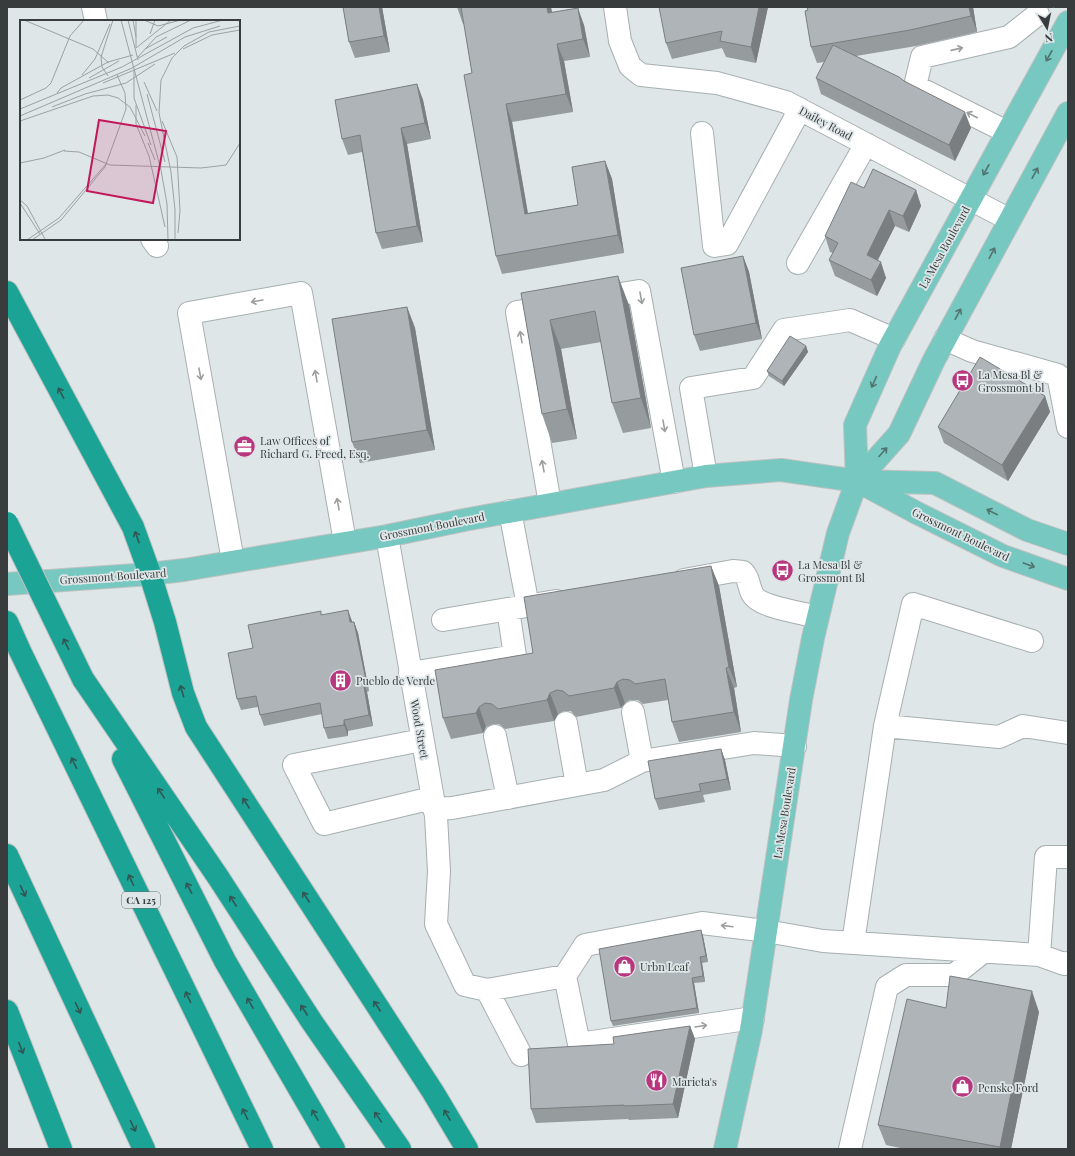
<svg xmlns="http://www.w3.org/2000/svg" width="1075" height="1156" font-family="'Playfair Display',serif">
<rect width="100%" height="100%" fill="#dee6e8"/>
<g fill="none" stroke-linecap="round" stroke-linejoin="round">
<defs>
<path id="minor" d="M 93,7 L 96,21
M 615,7 L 620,41 L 630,66 L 641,75 L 717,83 L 786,102 L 1010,220
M 1007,132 L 915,86 L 922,57 L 1009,37 L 1038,14
M 702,133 L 714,246 L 727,244 L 800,109
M 152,239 L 157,246
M 798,263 L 866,144
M 596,298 L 639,291 L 674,482
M 945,339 L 972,351 L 1058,375 L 1068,427
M 706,476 L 691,388 L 753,378 L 784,330 L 850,320 L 894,339
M 550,504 L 517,312 L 554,306
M 510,511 L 528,606
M 387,536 L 436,816 L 439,871 L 436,924 L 465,985 L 487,990
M 233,561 L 189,313 L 301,293 L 345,542
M 684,580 L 733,571 L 743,572 C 750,579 748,587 753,595 C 760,607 803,613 817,617
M 443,620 L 556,601
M 410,673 L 515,656 L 508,609
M 633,712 L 642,761 L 754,743 L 795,746
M 566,723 L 577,785
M 885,726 L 913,604 L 1032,641
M 495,736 L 508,798
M 422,740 L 294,765 L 324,824 L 432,798
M 434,809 L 452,808 L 604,780 L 642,761
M 853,943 L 885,726 L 999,737 L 1023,726 L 1068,733
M 1039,955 L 1046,857 L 1068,857
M 753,1018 L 579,1044 L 565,976 L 585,945 L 702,923 L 766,931 L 823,941 L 1039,955 L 1064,964 L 1068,963
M 521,1055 L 487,990 L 565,976
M 850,1149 L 887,987 L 906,975 L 954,975 L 983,952"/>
<path id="major" d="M 857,481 L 899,434 L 934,360 L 1068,113
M 861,483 L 917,513 L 1003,556 L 1068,579
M 7,584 L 150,574 L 184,570 L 387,536 L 464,520 L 706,476 L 781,470 L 857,481 L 935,483 L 1027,530 L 1068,544
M 725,1149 L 751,1030 L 801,700 L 813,638 L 838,533 L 857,481 L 855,425 L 890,346 L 1068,22"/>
<path id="highway" d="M 7,292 L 133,527 L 150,574 L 165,622 L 183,693 L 196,727 L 433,1092 L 467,1149
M 7,622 L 20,651 L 262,1149
M 83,679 L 218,877 L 312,1022 L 400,1149
M 123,759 L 225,961 L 334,1149
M 7,855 L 144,1149
M 7,1011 L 61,1149"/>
</defs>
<use href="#minor" stroke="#a7afb0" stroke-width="24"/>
<use href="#major" stroke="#c0c1c1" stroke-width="24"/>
<use href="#highway" stroke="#c0c1c1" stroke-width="24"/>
<use href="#minor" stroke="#fff" stroke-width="22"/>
<use href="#major" stroke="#76c8c0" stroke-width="22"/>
<use href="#highway" stroke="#1ba496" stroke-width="22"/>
<defs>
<path id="highway-bridge" d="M 7,523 L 83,679"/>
</defs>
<use href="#highway-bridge" stroke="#c0c1c1" stroke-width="24" stroke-linecap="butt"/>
<use href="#highway-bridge" stroke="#1ba496" stroke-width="22"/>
</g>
<path fill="#969b9e" d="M 343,7 L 382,7 L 390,52 L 355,58 L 349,42 Z
M 457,7 L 551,7 L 552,12 L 584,25 L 590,57 L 564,61 L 573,112 L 512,122 L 528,213 L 578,205 L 605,161 L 612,179 L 624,253 L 502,274 L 496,256 L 472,73 L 464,24 L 463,24 Z
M 768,7 L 756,63 L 726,57 L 722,48 L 672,59 L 666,43 Z
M 807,7 L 973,7 L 977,32 L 916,46 L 856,56 L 904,81 L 971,128 L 955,161 L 821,94 L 816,78 L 824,62 L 817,63 L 811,47 Z
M 417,84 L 423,100 L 431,139 L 407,144 L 423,242 L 382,249 L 376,233 L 362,152 L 348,155 L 342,139 Z
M 864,188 L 916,190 L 921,206 L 909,232 L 895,226 L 878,260 L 886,278 L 877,296 L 835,276 L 829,260 L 833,253 L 830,252 L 825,236 Z
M 743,256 L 749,272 L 762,339 L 700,351 L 694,335 Z
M 521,293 L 629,305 L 651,428 L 623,433 L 612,403 L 601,342 L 561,349 L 577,439 L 552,443 L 542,414 Z
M 407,307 L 415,328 L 435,450 L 360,463 L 352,442 Z
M 806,346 L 808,352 L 784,386 L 769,376 L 767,371 Z
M 1045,396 L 1050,412 L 1008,481 L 944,443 L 938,427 Z
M 711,566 L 719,586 L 737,687 L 734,688 L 741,732 L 679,742 L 672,722 L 668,700 L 643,704 L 638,700 L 630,700 L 625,703 L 621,708 L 576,717 L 571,711 L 564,711 L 558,714 L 554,721 L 505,729 L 499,724 L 493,724 L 486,727 L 483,733 L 451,739 L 443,718 L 533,653 Z
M 322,615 L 352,622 L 354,622 L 358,633 L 369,691 L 367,692 L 373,726 L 348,731 L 348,736 L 328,739 L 324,728 L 322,714 L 264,726 L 260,715 L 258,707 L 241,710 L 237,699 L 253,648 Z
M 721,749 L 725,760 L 731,790 L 703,795 L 705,802 L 659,810 L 655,799 Z
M 701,930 L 703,936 L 708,962 L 702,963 L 705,982 L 694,983 L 699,1013 L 613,1026 L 611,1021 Z
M 946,1008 L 1039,1012 L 1011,1149 L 905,1149 L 886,1145 L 878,1125 Z
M 690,1026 L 695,1039 L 678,1118 L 629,1120 L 628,1119 L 536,1123 L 531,1109 L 614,1044 Z"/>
<path fill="#7a7e81" d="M 379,7 L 382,7 L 390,52 L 384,36 Z
M 547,7 L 551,7 L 554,31 L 548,13 Z
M 759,7 L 768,7 L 756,63 L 751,47 Z
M 969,7 L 973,7 L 977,32 L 971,16 Z
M 578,8 L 584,25 L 590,57 L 583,39 Z
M 557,44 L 564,61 L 573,112 L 566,94 Z
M 417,84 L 423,100 L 431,139 L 425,123 Z
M 506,104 L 512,122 L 531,232 L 525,214 Z
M 965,112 L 971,128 L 955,161 L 949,145 Z
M 401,128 L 407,144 L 423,242 L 417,226 Z
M 605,161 L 612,179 L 624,253 L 618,235 Z
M 916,190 L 921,206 L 909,232 L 903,216 Z
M 889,210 L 895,226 L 872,271 L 867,255 Z
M 743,256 L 749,272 L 762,339 L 756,323 Z
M 881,262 L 886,278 L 877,296 L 871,280 Z
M 618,276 L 629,305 L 651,428 L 641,398 Z
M 407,307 L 415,328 L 435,450 L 427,430 Z
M 550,320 L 561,349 L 577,439 L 567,409 Z
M 806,346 L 808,352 L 784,386 L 782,381 Z
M 1045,396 L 1050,412 L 1008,481 L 1002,465 Z
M 711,566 L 719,586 L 737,687 L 729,667 Z
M 348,610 L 352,621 L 354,633 L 350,622 Z
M 354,622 L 358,633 L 369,691 L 366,680 Z
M 726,668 L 734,688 L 741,732 L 734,712 Z
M 363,681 L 367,692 L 373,726 L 369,715 Z
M 617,682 L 625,703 L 621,708 L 614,688 Z
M 550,693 L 558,714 L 554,721 L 547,700 Z
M 479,707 L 486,727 L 483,733 L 476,713 Z
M 344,720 L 348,731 L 348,736 L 344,725 Z
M 721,749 L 725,760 L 731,790 L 727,779 Z
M 701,930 L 703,936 L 708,962 L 706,956 Z
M 700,957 L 702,963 L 705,982 L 703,976 Z
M 692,978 L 694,983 L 699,1013 L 697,1008 Z
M 1032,991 L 1039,1012 L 1011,1149 L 1001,1149 L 1000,1147 Z
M 690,1026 L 695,1039 L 678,1118 L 673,1104 Z"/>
<path fill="#aeb4b8" stroke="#7a7e81" d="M 343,7 L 379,7 L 384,36 L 349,42 Z
M 461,7 L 547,7 L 548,13 L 578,8 L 583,39 L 557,44 L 566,94 L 506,104 L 525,214 L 578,205 L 572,167 L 605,161 L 618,235 L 496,256 L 464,75 L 472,73 Z
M 659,7 L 759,7 L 751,47 L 720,41 L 722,31 L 666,43 Z
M 807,7 L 969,7 L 971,16 L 910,30 L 811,47 L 805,11 L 808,10 Z
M 833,45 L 899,77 L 904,81 L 965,112 L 949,145 L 816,78 Z
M 417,84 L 425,123 L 401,128 L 417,226 L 376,233 L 360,135 L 342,139 L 335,100 Z
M 873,169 L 916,190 L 903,216 L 889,210 L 867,255 L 881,262 L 871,280 L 829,260 L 838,243 L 825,236 L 851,182 L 864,188 Z
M 743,256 L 756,323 L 694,335 L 681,268 Z
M 618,276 L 641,398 L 612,403 L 595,311 L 550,320 L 567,409 L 542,414 L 521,293 Z
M 407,307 L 427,430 L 352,442 L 332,319 Z
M 790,336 L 806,346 L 782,381 L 767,371 Z
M 980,357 L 1045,396 L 1002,465 L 938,427 Z
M 711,566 L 729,667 L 726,668 L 734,712 L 672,722 L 665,679 L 635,684 L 630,680 L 623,679 L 617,682 L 614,688 L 569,696 L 563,691 L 557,690 L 550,693 L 547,700 L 498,709 L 492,704 L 485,703 L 479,707 L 476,713 L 443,718 L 435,670 L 533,653 L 524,597 Z
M 348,610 L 350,622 L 354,622 L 366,680 L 363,681 L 369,715 L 344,720 L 344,725 L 324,728 L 320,703 L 260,715 L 256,696 L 237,699 L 228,653 L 253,648 L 248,625 L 321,611 L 321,615 Z
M 721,749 L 727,779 L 699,784 L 701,791 L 655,799 L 648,761 Z
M 701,930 L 706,956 L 700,957 L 703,976 L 692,978 L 697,1008 L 611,1021 L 599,949 Z
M 950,976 L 1032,991 L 1000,1147 L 878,1125 L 907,999 L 946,1008 Z
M 690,1026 L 673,1104 L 624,1106 L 624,1105 L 531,1109 L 528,1049 L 614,1044 L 613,1037 Z"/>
<defs><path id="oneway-shaft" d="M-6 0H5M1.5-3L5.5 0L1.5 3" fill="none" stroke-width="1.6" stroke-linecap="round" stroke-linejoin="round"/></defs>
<g stroke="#9c9e9e">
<use href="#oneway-shaft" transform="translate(957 49) rotate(-13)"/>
<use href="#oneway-shaft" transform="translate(972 115) rotate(-153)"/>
<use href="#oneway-shaft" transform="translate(641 298) rotate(80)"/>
<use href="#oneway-shaft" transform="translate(257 301) rotate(170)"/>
<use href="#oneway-shaft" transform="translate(521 337) rotate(-100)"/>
<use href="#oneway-shaft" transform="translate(200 374) rotate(80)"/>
<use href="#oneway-shaft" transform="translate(316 376) rotate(-100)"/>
<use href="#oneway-shaft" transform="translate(664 426) rotate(80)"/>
<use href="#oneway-shaft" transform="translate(543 466) rotate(-100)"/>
<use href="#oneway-shaft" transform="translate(338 504) rotate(-100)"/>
<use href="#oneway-shaft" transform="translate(727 926) rotate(-173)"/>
<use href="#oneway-shaft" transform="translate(701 1026) rotate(-9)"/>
</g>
<g stroke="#517471">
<use href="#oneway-shaft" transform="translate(1049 56) rotate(119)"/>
<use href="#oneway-shaft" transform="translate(986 170) rotate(119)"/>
<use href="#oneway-shaft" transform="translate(1035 173) rotate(-61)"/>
<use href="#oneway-shaft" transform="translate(992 253) rotate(-62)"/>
<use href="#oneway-shaft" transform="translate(958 314) rotate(-62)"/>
<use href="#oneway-shaft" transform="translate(874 382) rotate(114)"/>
<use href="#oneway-shaft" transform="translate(883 452) rotate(-48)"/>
<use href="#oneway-shaft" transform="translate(992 512) rotate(-153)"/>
<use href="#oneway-shaft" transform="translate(1029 565) rotate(20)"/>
</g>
<g stroke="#325653">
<use href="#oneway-shaft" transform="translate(61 393) rotate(-118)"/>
<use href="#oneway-shaft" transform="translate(137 537) rotate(-110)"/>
<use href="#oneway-shaft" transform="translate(66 644) rotate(-116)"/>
<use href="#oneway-shaft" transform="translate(182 691) rotate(-106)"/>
<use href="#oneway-shaft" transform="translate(74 763) rotate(-116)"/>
<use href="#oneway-shaft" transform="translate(161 793) rotate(-124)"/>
<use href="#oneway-shaft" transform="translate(246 803) rotate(-123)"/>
<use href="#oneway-shaft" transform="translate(131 880) rotate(-116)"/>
<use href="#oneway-shaft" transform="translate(189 888) rotate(-117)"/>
<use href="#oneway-shaft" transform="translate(23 891) rotate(65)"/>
<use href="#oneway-shaft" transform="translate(306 897) rotate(-123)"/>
<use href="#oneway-shaft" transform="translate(233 901) rotate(-123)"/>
<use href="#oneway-shaft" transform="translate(188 997) rotate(-116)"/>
<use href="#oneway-shaft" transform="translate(250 1003) rotate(-120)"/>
<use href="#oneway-shaft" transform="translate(377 1006) rotate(-123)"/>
<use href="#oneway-shaft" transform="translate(78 1008) rotate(65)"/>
<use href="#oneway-shaft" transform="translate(304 1010) rotate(-123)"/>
<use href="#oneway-shaft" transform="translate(21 1048) rotate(69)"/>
<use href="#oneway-shaft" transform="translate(245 1114) rotate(-116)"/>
<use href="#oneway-shaft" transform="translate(315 1115) rotate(-120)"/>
<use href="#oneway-shaft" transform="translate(447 1115) rotate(-121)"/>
<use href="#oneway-shaft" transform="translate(378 1117) rotate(-125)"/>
<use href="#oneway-shaft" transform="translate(133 1126) rotate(65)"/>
</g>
<defs>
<symbol id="bus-disc" viewBox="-11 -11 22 22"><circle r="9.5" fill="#b8367e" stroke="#dee6e8"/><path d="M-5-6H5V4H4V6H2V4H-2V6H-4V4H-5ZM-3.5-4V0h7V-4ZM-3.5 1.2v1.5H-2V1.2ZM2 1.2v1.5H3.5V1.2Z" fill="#fff"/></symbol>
<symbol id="office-disc" viewBox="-11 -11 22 22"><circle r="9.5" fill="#b8367e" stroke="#dee6e8"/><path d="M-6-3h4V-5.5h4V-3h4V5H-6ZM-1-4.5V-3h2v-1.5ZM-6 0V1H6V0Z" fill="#fff"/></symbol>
<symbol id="building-disc" viewBox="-11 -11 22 22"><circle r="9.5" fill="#b8367e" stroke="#dee6e8"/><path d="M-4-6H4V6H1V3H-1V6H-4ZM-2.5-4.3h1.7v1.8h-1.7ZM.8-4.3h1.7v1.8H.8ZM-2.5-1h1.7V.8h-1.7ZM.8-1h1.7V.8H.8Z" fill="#fff"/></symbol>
<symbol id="shop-disc" viewBox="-11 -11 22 22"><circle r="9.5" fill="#b8367e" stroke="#dee6e8"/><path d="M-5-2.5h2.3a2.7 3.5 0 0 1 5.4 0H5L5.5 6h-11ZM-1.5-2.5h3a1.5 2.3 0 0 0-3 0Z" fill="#fff"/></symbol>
<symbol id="restaurant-disc" viewBox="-11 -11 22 22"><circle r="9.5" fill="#b8367e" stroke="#dee6e8"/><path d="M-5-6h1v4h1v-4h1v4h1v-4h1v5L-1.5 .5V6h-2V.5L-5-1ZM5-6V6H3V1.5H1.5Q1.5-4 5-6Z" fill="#fff"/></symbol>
</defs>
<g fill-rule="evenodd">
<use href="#bus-disc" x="950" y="368" width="25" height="25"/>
<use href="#office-disc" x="232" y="434" width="25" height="25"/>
<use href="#bus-disc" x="770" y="558" width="25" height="25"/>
<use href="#building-disc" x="328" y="668" width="25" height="25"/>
<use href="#shop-disc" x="612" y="954" width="25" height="25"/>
<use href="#restaurant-disc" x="644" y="1068" width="25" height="25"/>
<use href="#shop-disc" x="950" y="1074" width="25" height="25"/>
</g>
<g text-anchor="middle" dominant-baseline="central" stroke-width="3.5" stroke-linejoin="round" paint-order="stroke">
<rect fill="#dee6e8" stroke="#6a6f70" stroke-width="1" x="122" y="892" width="38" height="16" rx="3"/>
<g font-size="10" font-weight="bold" fill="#393c3d">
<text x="141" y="900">CA 125</text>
</g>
<g font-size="11" fill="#393c3d" stroke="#dee6e8">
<text transform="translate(826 123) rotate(28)">Dailey Road</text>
<text transform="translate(944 247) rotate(-61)">La Mesa Boulevard</text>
<text transform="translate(432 526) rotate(-11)">Grossmont Boulevard</text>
<text transform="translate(961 534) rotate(26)">Grossmont Boulevard</text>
<text transform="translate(113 576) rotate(-4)">Grossmont Boulevard</text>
<text transform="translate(420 729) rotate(80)">Wood Street</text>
<text transform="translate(784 813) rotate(-81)">La Mesa Boulevard</text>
</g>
<g font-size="11" fill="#393c3d" stroke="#dee6e8" text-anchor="start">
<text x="978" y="374">La Mesa Bl &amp;<tspan x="978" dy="13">Grossmont bl</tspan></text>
<text x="260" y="440">Law Offices of<tspan x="260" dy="13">Richard G. Freed, Esq.</tspan></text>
<text x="798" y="564">La Mesa Bl &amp;<tspan x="798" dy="13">Grossmont Bl</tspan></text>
<text x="356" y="680">Pueblo de Verde</text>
<text x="640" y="966">Urbn Leaf</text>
<text x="672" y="1081">Marieta's</text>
<text x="978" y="1087">Penske Ford</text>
</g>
</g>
<g transform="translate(20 20)">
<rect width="220" height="220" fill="#dee6e8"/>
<path fill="none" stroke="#9ca2a4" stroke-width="1" d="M 4,0 L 73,29 L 89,43M 101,0 L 141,150 L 147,184 L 148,220M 108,0 L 118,40M 113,0 L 116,17M 124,0 L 138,6 L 161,0M 130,14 L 135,0M 116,28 L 116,0M 116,28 L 151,0M 125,29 L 147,17M 163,29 L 192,15 L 220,10M 118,37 L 136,17 L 171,0M 114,50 L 114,78 L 131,125M 62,55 L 75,39 L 90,4M 88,56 L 82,47 L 81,37 L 93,0M 69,58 L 99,41M 124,62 L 137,91M 83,63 L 155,33M 37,73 L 41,68 L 88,42 L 113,35M 127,74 L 145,142M 0,80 L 26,68 L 31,63 L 50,16 L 64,0M 116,85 L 116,104 L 129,136 L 145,207M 32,87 L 65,74 L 106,63 L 135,44M 0,89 L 102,47 L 173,8 L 203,0M 0,96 L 112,48 L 165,17 L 200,6M 0,101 L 73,76 L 88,75 L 98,78 L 110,87 L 125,116M 142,101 L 157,137 L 160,191 L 158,213M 128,123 L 135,140M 44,131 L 59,132 L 90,145 L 181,148 L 206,145 L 220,123M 0,143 L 24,138 L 45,130M 0,180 L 7,186 L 25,219M 0,183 L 20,214M 7,220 L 39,198 L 86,144M 12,220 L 41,200 L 85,147 L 106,89 L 105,73 L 97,55M 155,220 L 155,190 L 151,152 L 139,93 L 141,60 L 152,38 L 164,26 L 189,12 L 220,6"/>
<path fill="#c2185b" fill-opacity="0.15" stroke="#c2185b" stroke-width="2" d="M 79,100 L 146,111 L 133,183 L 67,171 Z"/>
<rect width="220" height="220" fill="none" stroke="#393c3d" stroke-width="2"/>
</g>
<rect width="1075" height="1156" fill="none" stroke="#393c3d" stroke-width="16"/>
<g transform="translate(1047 28) rotate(170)" stroke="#dee6e8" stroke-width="3" paint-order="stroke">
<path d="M0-3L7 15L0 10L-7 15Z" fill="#393c3d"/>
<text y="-6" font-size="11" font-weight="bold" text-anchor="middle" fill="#393c3d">N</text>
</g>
</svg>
